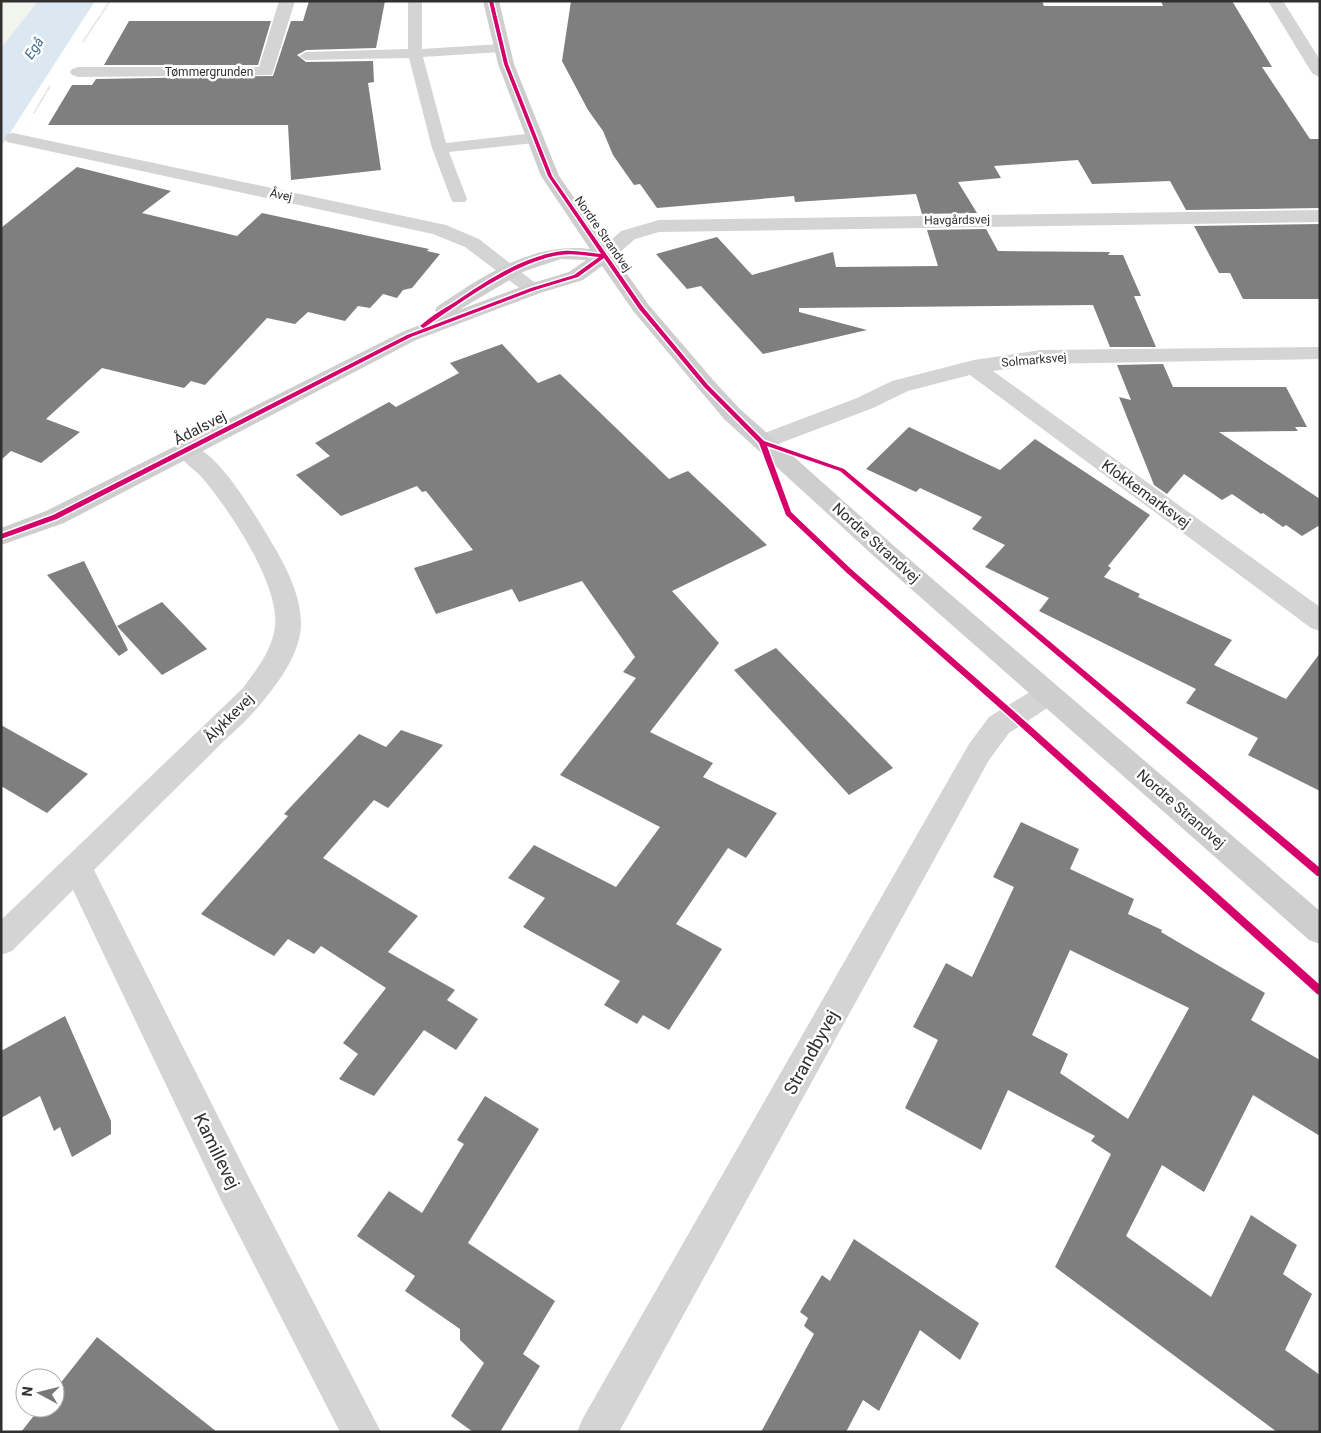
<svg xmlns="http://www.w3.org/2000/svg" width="1321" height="1433" font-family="Roboto,sans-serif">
<rect width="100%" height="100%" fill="#fff"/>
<path fill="#f1f5ed" d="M 1,1 L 38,1 L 1,48 Z"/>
<path fill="#dbe8f1" d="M 38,1 L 95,1 L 1,147 L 1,48 Z"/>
<path fill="#7f7f7f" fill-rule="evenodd" d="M 309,1 L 385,1 L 376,48 L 306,50 L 297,55 L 306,62 L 373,61 L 374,82 L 368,83 L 381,170 L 291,180 L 288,125 L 48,125 L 72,85 L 92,85 L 96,79 L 273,76 L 291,21 L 303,21 Z
M 571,1 L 1042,1 L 1044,6 L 1163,6 L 1161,1 L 1232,1 L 1272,67 L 1262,67 L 1310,139 L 1320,139 L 1320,208 L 1186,210 L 1170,181 L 1092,184 L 1078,160 L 994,166 L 1001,178 L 958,182 L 977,213 L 922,214 L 916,194 L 795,202 L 794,196 L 657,208 L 640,184 L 634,185 L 613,155 L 603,131 L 588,110 L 562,61 Z
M 129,21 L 271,21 L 258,65 L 104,65 Z
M 77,167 L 171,191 L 142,213 L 237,236 L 262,213 L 429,249 L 427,251 L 440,254 L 412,288 L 403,290 L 397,298 L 383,294 L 370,308 L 358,306 L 345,321 L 308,312 L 295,324 L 267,318 L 205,385 L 191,381 L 184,388 L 102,368 L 46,419 L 80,432 L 41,463 L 11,451 L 1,460 L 1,228 Z
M 1320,224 L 1320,299 L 1243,299 L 1230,273 L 1219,273 L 1194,226 Z
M 986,229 L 998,251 L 1110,252 L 1108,255 L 1123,255 L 1141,296 L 1134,296 L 1156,347 L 1110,347 L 1093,305 L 799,308 L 799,312 L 867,330 L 763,354 L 701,286 L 687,289 L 656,254 L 717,237 L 752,275 L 833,252 L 836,267 L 938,266 L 927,230 Z
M 502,344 L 538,383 L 560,374 L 669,479 L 688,471 L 767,545 L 672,591 L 719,643 L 650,732 L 713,763 L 703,777 L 777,813 L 746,858 L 728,848 L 676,924 L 722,949 L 669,1030 L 643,1015 L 637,1024 L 604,1005 L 620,981 L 523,927 L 545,898 L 508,878 L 534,845 L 616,887 L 660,827 L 560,775 L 636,678 L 623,672 L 635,657 L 582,581 L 519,602 L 512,589 L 436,614 L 414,568 L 473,550 L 426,491 L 422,492 L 417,486 L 341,516 L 296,475 L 330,456 L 315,443 L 389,402 L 396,407 L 459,373 L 450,363 Z
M 1163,364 L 1173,387 L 1286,387 L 1307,427 L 1295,427 L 1298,431 L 1219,432 L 1320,499 L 1320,525 L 1302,536 L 1286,525 L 1283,527 L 1263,513 L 1261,514 L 1232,494 L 1222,500 L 1184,474 L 1167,494 L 1154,485 L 1119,397 L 1131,400 L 1117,365 Z
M 909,427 L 1000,470 L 1035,439 L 1150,515 L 1108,566 L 1111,568 L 1104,577 L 1140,594 L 1138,597 L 1232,640 L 1214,665 L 1286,699 L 1320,653 L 1320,791 L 1248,755 L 1258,738 L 1186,703 L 1196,689 L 1039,611 L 1049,598 L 985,567 L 1005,545 L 972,529 L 982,517 L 920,488 L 916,492 L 866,469 Z
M 84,561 L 128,650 L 119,656 L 47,575 Z
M 162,602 L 207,649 L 162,675 L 117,626 Z
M 776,648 L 893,768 L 849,795 L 734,670 Z
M 1,725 L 88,774 L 47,813 L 1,786 Z
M 401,730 L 443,745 L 388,808 L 374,800 L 323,858 L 418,916 L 388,952 L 455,990 L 447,1000 L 478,1019 L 456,1050 L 424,1030 L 374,1096 L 339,1079 L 358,1054 L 343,1043 L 386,988 L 321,946 L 314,954 L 288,939 L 274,956 L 201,914 L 288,816 L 284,814 L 359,734 L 386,747 Z
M 1021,822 L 1079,849 L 1070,869 L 1134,899 L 1128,914 L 1162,930 L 1161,932 L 1265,993 L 1251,1020 L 1320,1060 L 1320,1136 L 1253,1095 L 1204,1192 L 1162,1165 L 1126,1236 L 1211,1297 L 1251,1215 L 1297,1245 L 1283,1274 L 1312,1294 L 1285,1350 L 1320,1375 L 1320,1432 L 1277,1432 L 1055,1267 L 1111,1154 L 1091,1141 L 1095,1136 L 1008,1090 L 981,1150 L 905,1108 L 938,1040 L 913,1027 L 946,963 L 972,977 L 1014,887 L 993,877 ZM 1070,950 L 1189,1008 L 1128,1119 L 1060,1073 L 1068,1054 L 1032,1035 Z
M 65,1016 L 111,1121 L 111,1134 L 72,1157 L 60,1127 L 54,1131 L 40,1096 L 1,1118 L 1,1051 Z
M 485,1096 L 539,1129 L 468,1243 L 555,1301 L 523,1354 L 540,1366 L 500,1432 L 473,1432 L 451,1416 L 484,1363 L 460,1340 L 460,1329 L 405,1291 L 415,1276 L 357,1236 L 389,1191 L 422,1213 L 464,1144 L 457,1140 Z
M 854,1239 L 979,1323 L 960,1360 L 920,1330 L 879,1411 L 863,1400 L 846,1432 L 761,1432 L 814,1334 L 804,1326 L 808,1318 L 800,1312 L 822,1275 L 830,1281 Z
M 97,1337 L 217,1432 L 21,1432 L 40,1408 L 55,1408 L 55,1390 Z"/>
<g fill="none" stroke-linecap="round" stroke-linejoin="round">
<path stroke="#d4d4d4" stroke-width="2" stroke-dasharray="1 1" stroke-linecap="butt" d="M 83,42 L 110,1
M 34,113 L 50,86"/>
<path fill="#d4d4d4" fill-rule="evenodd" d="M 408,1 L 422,1 L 422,49 L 501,44 L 508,48 L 501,52 L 423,57 L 446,143 L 534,133 L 542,138 L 534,143 L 449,152 L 467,199 L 465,202 L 453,202 L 451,199 L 432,148 L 409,58 L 306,60 L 299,56 L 306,52 L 408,49 Z"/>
<path fill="#d4d4d4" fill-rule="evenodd" d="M 279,1 L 295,1 L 272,75 L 78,77 L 72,75 L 70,72 L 72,69 L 78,67 L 259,67 Z
M 1268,1 L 1283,1 L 1320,60 L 1320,78 L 1312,73 Z
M 13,133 L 446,225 L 479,239 L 543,289 L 540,293 L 533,295 L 526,293 L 465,247 L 433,234 L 7,142 L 4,138 L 7,134 Z
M 1320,210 L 1320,222 L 659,232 L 635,239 L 611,260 L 597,260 L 594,256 L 621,231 L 659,220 Z
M 1320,347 L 1320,359 L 1041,364 L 993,371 L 1320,607 L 1320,631 L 1311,628 L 970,375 L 908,391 L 873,408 L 770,447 L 762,449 L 754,447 L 751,442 L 754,437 L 857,398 L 892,381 L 974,360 L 1041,350 Z
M 187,443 C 216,451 244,498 260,523 C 278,553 301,588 301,624 C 301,651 280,681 263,701 C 248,721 227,737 210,755 C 171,793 133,831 94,870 L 248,1176 L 381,1432 L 340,1432 L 222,1202 L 73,890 L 12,951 L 1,955 L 1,920 L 243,688 C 257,669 272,650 275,627 C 280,585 231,513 205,481 C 196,470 183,463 176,451 L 179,446 Z
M 1048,683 L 1058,687 L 1062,694 L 1058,701 L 1009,733 L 989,760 L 619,1432 L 577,1432 L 583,1418 L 969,744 L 989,717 L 1038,687 Z"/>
<path fill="#cecece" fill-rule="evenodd" d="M 483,1 L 499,1 L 514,64 L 559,176 L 648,304 L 714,381 L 740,409 L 894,546 L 1320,911 L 1320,944 L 1309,940 L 876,558 L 724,419 L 634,312 L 602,266 L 583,280 L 540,293 L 416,340 L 64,523 L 1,545 L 1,528 L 46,511 L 402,332 L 443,316 L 438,314 L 435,310 L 438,306 C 484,275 533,242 590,249 L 541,176 L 498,64 ZM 561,259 L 586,260 L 569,272 L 526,285 L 459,310 L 525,271 Z"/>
<defs>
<path id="cycleway" d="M 489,1 L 493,1 L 508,64 L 552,176 L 643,307 L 708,385 L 764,441 L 844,469 L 1320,868 L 1320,876 L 1317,876 L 840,471 L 767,446 L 791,512 L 851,569 L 1017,714 L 1320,985 L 1320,995 L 1317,994 L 1011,718 L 847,573 L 786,515 L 759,443 L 704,387 L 639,309 L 604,258 L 578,277 L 535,290 L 411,337 L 57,519 L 1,539 L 1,534 L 53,515 L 407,335 L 531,288 L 574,275 L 599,257 C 586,256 573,253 560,255 C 517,261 461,302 425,327 L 423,328 L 420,326 C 430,317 443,309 455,302 C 486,281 525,255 563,251 C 575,250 589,253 601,254 L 548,176 L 504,64 Z"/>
</defs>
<use href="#cycleway" stroke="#fff" stroke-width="3"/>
<use href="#cycleway" fill="#d6006c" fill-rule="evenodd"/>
</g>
<g text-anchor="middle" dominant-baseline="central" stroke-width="5" stroke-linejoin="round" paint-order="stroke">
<g font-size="12" fill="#303030" stroke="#fff">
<text x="209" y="72">Tømmergrunden</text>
<text transform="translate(281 195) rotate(12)">Åvej</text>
<text transform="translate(957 220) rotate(-1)">Havgårdsvej</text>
<text transform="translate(603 234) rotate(55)">Nordre Strandvej</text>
<text transform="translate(1034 360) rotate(-5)">Solmarksvej</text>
</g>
<g font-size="14" font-style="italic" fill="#416d90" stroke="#fff">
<text transform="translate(34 48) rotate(-56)">Egå</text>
</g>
<g font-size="15" fill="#303030" stroke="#fff">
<text transform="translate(200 428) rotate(-27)">Ådalsvej</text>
<text transform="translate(1146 494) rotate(36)">Klokkemarksvej</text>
<text transform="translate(876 543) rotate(42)">Nordre Strandvej</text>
<text transform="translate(229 718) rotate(-45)">Ålykkevej</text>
<text transform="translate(1181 809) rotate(41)">Nordre Strandvej</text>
</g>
<g font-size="18" fill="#303030" stroke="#fff">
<text transform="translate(811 1052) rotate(-61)">Strandbyvej</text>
<text transform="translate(217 1151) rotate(64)">Kamillevej</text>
</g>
</g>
<rect width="1321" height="1433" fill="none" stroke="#303030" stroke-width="5"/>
<g transform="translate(40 1393) rotate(277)"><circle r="24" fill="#ffffff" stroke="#acacac"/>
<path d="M0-4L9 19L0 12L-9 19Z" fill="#787878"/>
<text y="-8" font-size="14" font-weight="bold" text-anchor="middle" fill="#303030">N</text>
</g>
</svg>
